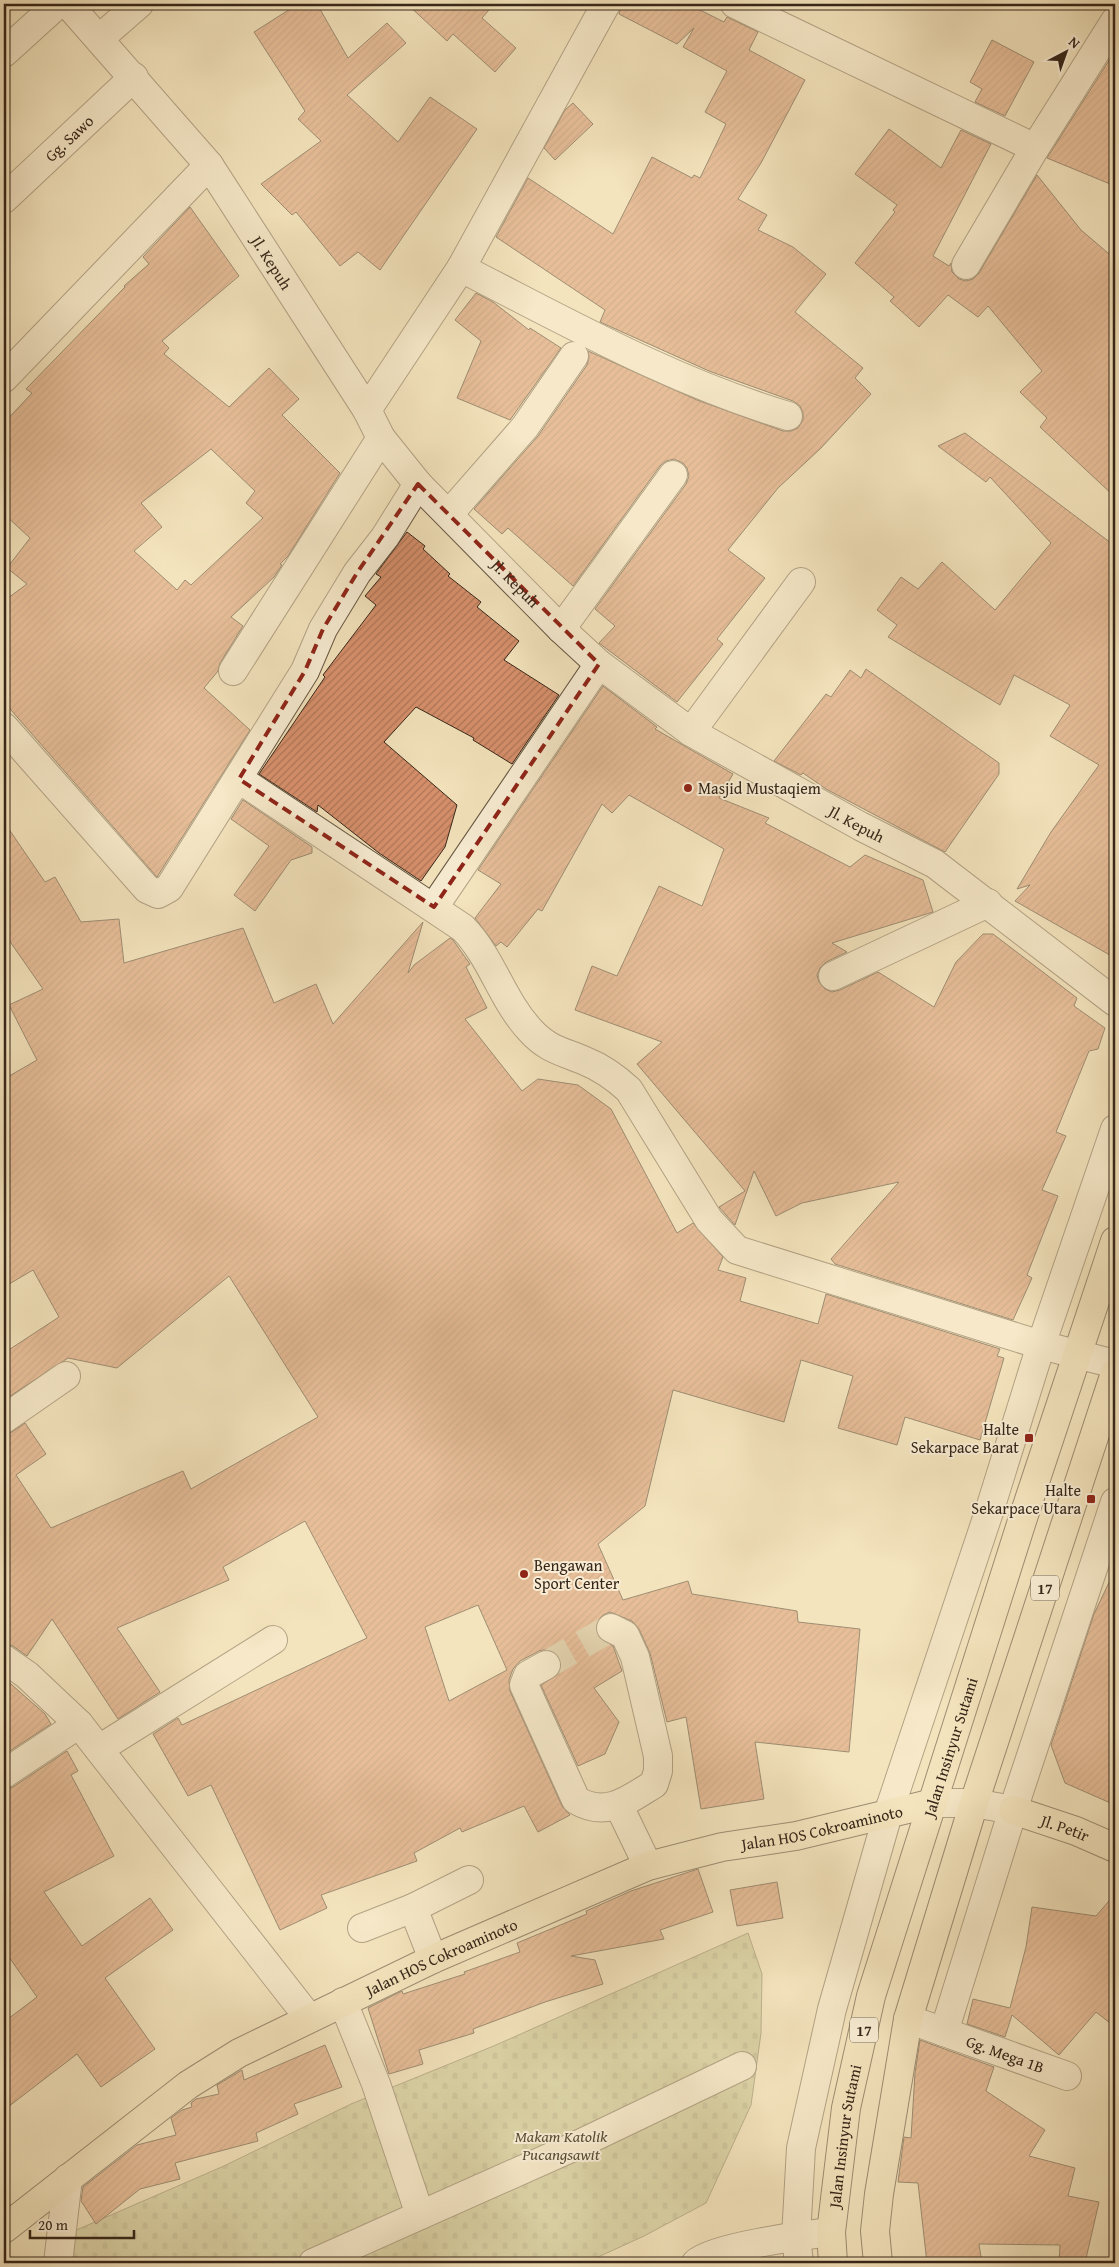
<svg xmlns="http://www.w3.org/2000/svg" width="1119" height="2267" font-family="'Gentium Book Plus',serif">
<defs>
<pattern id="cemetery-stones" width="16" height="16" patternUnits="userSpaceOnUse" patternTransform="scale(1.25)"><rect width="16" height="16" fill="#c0c38e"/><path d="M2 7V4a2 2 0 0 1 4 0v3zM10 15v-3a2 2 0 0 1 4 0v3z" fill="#a6a77a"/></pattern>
<pattern id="building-hatch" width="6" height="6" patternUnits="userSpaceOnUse" patternTransform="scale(1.25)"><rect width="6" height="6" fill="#d7906c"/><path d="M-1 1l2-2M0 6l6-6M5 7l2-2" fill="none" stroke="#af7558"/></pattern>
</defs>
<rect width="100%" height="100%" fill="#f4e4bd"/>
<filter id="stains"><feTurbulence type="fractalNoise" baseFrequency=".004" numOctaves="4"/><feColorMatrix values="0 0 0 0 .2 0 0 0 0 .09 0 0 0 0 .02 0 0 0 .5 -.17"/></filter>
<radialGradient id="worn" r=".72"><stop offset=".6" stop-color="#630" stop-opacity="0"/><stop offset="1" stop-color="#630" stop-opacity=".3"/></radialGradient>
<path fill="url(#cemetery-stones)" stroke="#7b7454" d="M 748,1933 L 762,1974 L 761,2033 L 751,2105 L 706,2203 L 644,2236 L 585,2263 L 70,2263 L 74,2231 L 224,2166 L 351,2104 L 496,2045 Z"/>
<path fill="url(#building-hatch)" stroke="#362619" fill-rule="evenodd" d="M 298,4 L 317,4 L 348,58 L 387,23 L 406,43 L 347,95 L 398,142 L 430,97 L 477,129 L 380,270 L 358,252 L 340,266 L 296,212 L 292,215 L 261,184 L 321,141 L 298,119 L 305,111 L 254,32 Z
M 407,4 L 494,4 L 482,18 L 516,48 L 495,72 L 453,34 L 447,41 Z
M 622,4 L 688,4 L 724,22 L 727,17 L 758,32 L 749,50 L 805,80 L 761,163 L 738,199 L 767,215 L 758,230 L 793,247 L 826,274 L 795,312 L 863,368 L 855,378 L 871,394 L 821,448 L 778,488 L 728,550 L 765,578 L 717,639 L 723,644 L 677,702 L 599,643 L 615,626 L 595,609 L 686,484 L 689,476 L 687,468 L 683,463 L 674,459 L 666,461 L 660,466 L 573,586 L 508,528 L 502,534 L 474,509 L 538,436 L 587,365 L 589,358 L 588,351 L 697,400 L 783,431 L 791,431 L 798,428 L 803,420 L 803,413 L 800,406 L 793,401 L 709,371 L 600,322 L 605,310 L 496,237 L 528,178 L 613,234 L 652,157 L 692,178 L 694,175 L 700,178 L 726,124 L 705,112 L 727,71 L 683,47 L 694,28 L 677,44 L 619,14 Z
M 992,40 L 1034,62 L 1005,116 L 975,102 L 982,89 L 970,82 Z
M 1115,51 L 1115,186 L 1047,158 Z
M 573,103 L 593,124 L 555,160 L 544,148 L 565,110 Z
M 889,129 L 941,168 L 961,130 L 991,144 L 933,256 L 949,266 L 951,263 L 952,272 L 959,279 L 966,281 L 973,279 L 979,273 L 1037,175 L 1081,230 L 1115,259 L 1115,497 L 1040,427 L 1047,418 L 1020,392 L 1042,371 L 988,306 L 978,317 L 948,295 L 919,327 L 890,301 L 894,297 L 855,263 L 895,212 L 893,210 L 897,205 L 855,174 Z
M 190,207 L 239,276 L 162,341 L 169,348 L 164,354 L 229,407 L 269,368 L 299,399 L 282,415 L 340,473 L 288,556 L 280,564 L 282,565 L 274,577 L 231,617 L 243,626 L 220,663 L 218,671 L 204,688 L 250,730 L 157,877 L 4,702 L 4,601 L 27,584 L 7,568 L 30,538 L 4,514 L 4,423 L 32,393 L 26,389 L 125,287 L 124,286 L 149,264 L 143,257 ZM 211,449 L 255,491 L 246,503 L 263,518 L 191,585 L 185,580 L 177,590 L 134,551 L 162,527 L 141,503 Z
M 476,293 L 493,302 L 529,330 L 530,328 L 561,348 L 510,420 L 457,398 L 481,341 L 455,320 Z
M 965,433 L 1115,546 L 1115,958 L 1015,901 L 1030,885 L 1017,889 L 1051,832 L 1099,765 L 1050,736 L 1070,705 L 1014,675 L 1000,705 L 888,637 L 897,625 L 877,610 L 901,577 L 918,589 L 942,562 L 995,610 L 1051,543 L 990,477 L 986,482 L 938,446 Z
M 407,532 L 425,546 L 423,549 L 450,574 L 448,576 L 481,602 L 477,607 L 519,641 L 504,660 L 559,695 L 512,764 L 473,740 L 474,738 L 416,707 L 384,742 L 457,805 L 445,847 L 421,881 L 379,853 L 318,805 L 317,812 L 259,774 L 325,677 L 323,675 L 376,605 L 365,596 L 381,577 L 376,574 Z
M 866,669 L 999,763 L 999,774 L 945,852 L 826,789 L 803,773 L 801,775 L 774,761 L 826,694 L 831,697 L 850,670 L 861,678 Z
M 603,686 L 657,727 L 655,729 L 733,774 L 719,798 L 769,818 L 765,823 L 850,867 L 865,855 L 923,880 L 933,912 L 832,943 L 847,952 L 826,962 L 820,968 L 817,975 L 819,982 L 825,989 L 832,992 L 840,990 L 878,972 L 934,1007 L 956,962 L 983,934 L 993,934 L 1077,998 L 1074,1006 L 1105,1028 L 1098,1049 L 1089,1051 L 1056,1132 L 1066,1136 L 1042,1190 L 1058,1196 L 1027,1275 L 1032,1278 L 1013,1320 L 835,1264 L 831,1259 L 899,1182 L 802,1203 L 776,1216 L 754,1171 L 735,1225 L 719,1207 L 745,1191 L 637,1064 L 662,1042 L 575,1010 L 592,966 L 617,976 L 659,886 L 702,906 L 724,849 L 629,795 L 612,813 L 602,804 L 542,911 L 538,909 L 507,947 L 501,942 L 496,946 L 475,918 L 501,884 L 478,870 Z
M 243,800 L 312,847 L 312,853 L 291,860 L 255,911 L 234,895 L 269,846 L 231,819 Z
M 4,822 L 45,882 L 55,877 L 81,922 L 119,919 L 124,963 L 243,928 L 274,1003 L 316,984 L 333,1024 L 423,922 L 408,973 L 414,965 L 450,938 L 453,940 L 470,964 L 466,967 L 487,1008 L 465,1019 L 522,1091 L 538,1079 L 578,1085 L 611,1109 L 677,1233 L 693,1223 L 723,1257 L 718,1270 L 746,1278 L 740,1301 L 818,1324 L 826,1294 L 1000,1349 L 997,1356 L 1004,1358 L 980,1440 L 905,1417 L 897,1445 L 838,1428 L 853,1376 L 801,1360 L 784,1422 L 673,1390 L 645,1506 L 598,1544 L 623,1600 L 688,1581 L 692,1594 L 797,1611 L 798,1622 L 860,1629 L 849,1752 L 755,1742 L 764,1799 L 701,1809 L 686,1717 L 667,1722 L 650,1653 L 639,1629 L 632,1621 L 610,1612 L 603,1615 L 597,1621 L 596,1629 L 598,1637 L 613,1646 L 622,1671 L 594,1688 L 619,1722 L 605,1754 L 578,1766 L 541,1685 L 560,1673 L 562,1666 L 560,1658 L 554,1652 L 547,1649 L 539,1651 L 520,1661 L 513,1669 L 509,1680 L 510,1691 L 562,1806 L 570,1815 L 538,1832 L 524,1806 L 462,1832 L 460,1828 L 414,1853 L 417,1861 L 321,1895 L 327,1908 L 280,1930 L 211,1785 L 188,1796 L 153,1734 L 178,1718 L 182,1725 L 367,1638 L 305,1521 L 223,1567 L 229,1580 L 117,1628 L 160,1692 L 118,1719 L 52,1619 L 27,1656 L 13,1646 L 4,1644 L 4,1434 L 12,1432 L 25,1423 L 46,1454 L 16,1475 L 51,1528 L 183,1471 L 191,1489 L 318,1417 L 229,1276 L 117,1368 L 68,1358 L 4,1400 L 4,1353 L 59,1317 L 33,1270 L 4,1287 L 4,1079 L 37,1060 L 9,1005 L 43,989 L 4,933 ZM 478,1605 L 507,1670 L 449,1701 L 425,1627 Z
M 1115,1570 L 1115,1805 L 1065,1783 L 1051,1745 L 1094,1614 Z
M 4,1678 L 45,1714 L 51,1724 L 4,1755 Z
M 67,1751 L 78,1771 L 71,1775 L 114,1856 L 44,1892 L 82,1946 L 150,1898 L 173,1930 L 105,1978 L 155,2049 L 101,2087 L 77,2054 L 4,2110 L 4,2022 L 37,1997 L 4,1950 L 4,1789 L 13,1787 Z
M 698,1869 L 713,1912 L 660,1930 L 664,1939 L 571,1956 L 595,1960 L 603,1984 L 545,2002 L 473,2029 L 474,2033 L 419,2050 L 423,2064 L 389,2074 L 368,2008 L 402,1991 L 403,1994 L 465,1974 L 464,1972 L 520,1952 L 517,1943 L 587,1914 L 586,1911 L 631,1891 Z
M 777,1882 L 783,1918 L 737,1926 L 730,1890 Z
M 1115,1894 L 1115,2027 L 1096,2012 L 1059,2055 L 1012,2015 L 1005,2037 L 967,2024 L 973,1999 L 1010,2008 L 1026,1947 L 1032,1907 L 1096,1916 Z
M 920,2040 L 994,2067 L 986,2091 L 1045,2130 L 1029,2156 L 1075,2168 L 1068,2196 L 1099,2202 L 1085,2263 L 1059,2263 L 1060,2245 L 979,2244 L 982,2263 L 927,2263 L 918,2183 L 898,2182 L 904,2137 L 911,2138 L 915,2073 Z
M 325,2045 L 342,2087 L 294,2104 L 298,2114 L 256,2133 L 258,2141 L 175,2163 L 180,2179 L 140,2189 L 96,2224 L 81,2201 L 83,2187 L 137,2145 L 176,2135 L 171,2118 L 182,2110 L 192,2107 L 191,2103 L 196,2099 L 219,2094 L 217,2085 L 242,2070 L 244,2080 Z"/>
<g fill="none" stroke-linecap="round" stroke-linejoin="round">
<path stroke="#cebe9c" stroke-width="28" stroke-dasharray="28 14" stroke-linecap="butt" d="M 546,1665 L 611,1628"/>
<defs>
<g id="minor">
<path id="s1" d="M 68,4 L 209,165 L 367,410 L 381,438 L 418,484 L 561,629 L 599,664 L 691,732 L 860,826 L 935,864 L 1115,1002"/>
<path d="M 735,4 L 1035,148"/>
<path d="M 100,38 L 139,4"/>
<path d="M 4,53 L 58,4"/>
<path id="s2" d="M 4,199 L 134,77"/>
<path d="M 966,265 L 1035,148 L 1115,21"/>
<path d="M 461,268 C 569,323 671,381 788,416"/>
<path d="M 4,378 L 209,165"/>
<path d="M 367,410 L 461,268 L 606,4"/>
<path d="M 449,514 L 525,427 L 574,356"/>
<path d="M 561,629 L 673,475"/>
<path d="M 233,671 L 381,438"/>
<path d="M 4,727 L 147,889 L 158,894 L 169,888 L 305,671 L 323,629 L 357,573 L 385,537 L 418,484"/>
<path d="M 691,732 L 801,582"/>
<path d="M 239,779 L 463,928 C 492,958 502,1000 530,1030 C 548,1050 562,1051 585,1061 C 603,1068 616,1078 629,1090 L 709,1220 L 737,1250 L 1041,1345 L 1115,1364"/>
<path d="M 434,907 L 599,664"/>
<path d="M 833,976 L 988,903"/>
<path d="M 4,1419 L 66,1376"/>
<path d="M 4,1659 L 27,1675 L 79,1724 L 309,2018"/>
<path d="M 546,1665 L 528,1675 L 524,1685 L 576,1800 C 606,1818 628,1800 654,1784 L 658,1771 L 658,1756 L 635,1657 L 625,1635 L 611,1628"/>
<path d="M 99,1749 L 273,1640"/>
<path d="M 4,1774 L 79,1724"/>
<path d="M 933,1803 L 974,1803 L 1013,1810"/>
<path d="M 619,1806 L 648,1866"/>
<path d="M 413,1908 L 433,1959"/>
<path d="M 362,1928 L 413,1908 L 469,1880"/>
<path d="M 343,2002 L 376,2084 L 420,2215"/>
<path d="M 908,2019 L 944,2032 L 1013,1810 L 1115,1502"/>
<path id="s3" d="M 944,2032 L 1067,2076"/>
<path d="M 58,2263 L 68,2178"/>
<path d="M 313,2263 L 571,2148 L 742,2066"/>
<path d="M 696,2263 C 712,2247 805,2235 831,2232"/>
<path d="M 799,2263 L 796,2237 L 801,2148 L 832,2009 L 888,1814 L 989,1512 L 1041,1345 L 1115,1129"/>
</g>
<g id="major">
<path id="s4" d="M 1013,1810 L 1076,1831 L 1115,1848"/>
<path id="s5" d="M 4,2229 L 188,2085 L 239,2053 L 433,1959 L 648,1866 L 722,1847 L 796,1836 L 933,1803"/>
</g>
<g id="highway">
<path id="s6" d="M 833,2263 L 831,2232 L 846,2108 L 871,1996 L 1022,1521 L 1115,1241"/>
<path d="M 878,2263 L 875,2231 L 879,2194 L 908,2019 L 974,1803 L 1115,1373"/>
</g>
</defs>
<use href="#minor" stroke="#665642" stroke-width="30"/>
<use href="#major" stroke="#362619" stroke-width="30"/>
<use href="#highway" stroke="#362619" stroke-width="30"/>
<use href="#minor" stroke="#f8edd4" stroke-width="28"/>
<use href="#major" stroke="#f4e4bd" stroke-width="28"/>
<use href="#highway" stroke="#f4e4bd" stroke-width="28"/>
</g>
<path d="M0 0H1119V2267H0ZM 418,484 L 599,664 L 434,907 L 239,779 L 305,671 L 323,629 L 357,573 Z" fill="#f4e4bd" fill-opacity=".55" fill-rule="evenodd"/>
<path fill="none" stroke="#8f2418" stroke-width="4" stroke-dasharray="10 6" stroke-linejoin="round" d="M 418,484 L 599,664 L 434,907 L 239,779 L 305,671 L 323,629 L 357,573 Z"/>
<g fill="#8f2418" stroke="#f8edd4" stroke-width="2">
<circle cx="688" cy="788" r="5"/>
<rect x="1024" y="1433" width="10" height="10" rx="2.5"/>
<rect x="1086" y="1494" width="10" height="10" rx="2.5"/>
<circle cx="524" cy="1574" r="5"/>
</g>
<g text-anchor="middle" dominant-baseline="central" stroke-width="4" stroke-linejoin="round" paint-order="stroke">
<g fill="#f8edd4" stroke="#706251" stroke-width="1">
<rect x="1031" y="1575.5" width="28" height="25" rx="4"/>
<rect x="850" y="2017.5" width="28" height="25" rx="4"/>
</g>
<g font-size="15" font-weight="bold" fill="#362619">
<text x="1045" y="1588">17</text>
<text x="864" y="2030">17</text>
</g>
<g font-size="16" fill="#362619" stroke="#f8edd4">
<text stroke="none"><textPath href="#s2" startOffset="89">Gg. Sawo</textPath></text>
<text stroke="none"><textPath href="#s1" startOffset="330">Jl. Kepuh</textPath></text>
<text stroke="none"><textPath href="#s1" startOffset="735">Jl. Kepuh</textPath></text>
<text stroke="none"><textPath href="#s1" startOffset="1155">Jl. Kepuh</textPath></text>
<text stroke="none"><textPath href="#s6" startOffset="532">Jalan Insinyur Sutami</textPath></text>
<text stroke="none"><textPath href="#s5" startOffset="922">Jalan HOS Cokroaminoto</textPath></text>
<text stroke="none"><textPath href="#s4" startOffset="55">Jl. Petir</textPath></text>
<text stroke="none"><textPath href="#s5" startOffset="518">Jalan HOS Cokroaminoto</textPath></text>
<text stroke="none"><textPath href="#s3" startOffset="65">Gg. Mega 1B</textPath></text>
<text stroke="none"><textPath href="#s6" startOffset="128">Jalan Insinyur Sutami</textPath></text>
</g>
<g font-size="16" fill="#362619" stroke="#f8edd4" text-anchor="start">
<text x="698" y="788">Masjid Mustaqiem</text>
<text x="1019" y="1429" text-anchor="end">Halte<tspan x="1019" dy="18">Sekarpace Barat</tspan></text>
<text x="1081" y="1490" text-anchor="end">Halte<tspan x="1081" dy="18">Sekarpace Utara</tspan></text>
<text x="534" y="1565">Bengawan<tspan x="534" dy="18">Sport Center</tspan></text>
</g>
<g font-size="16" font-style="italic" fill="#584d36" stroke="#f8edd4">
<text x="561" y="2136">Makam Katolik<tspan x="561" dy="18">Pucangsawit</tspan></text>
</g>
</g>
<rect width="1119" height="2267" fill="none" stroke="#f4e4bd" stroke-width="20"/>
<rect x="5" y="5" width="1109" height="2257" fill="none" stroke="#362619" stroke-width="2.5"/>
<rect x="10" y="10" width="1099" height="2247" fill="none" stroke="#362619"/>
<g transform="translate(1066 52) rotate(41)" stroke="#f8edd4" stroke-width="4" paint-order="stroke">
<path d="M0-4L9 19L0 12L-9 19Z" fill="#362619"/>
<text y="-8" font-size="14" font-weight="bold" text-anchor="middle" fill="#362619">N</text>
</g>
<path d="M30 2230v8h104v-8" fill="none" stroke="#362619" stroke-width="2.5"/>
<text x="38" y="2230" font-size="15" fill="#362619" stroke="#f8edd4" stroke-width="4" paint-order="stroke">20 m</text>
<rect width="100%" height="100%" filter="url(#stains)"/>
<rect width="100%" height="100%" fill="url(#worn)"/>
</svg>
